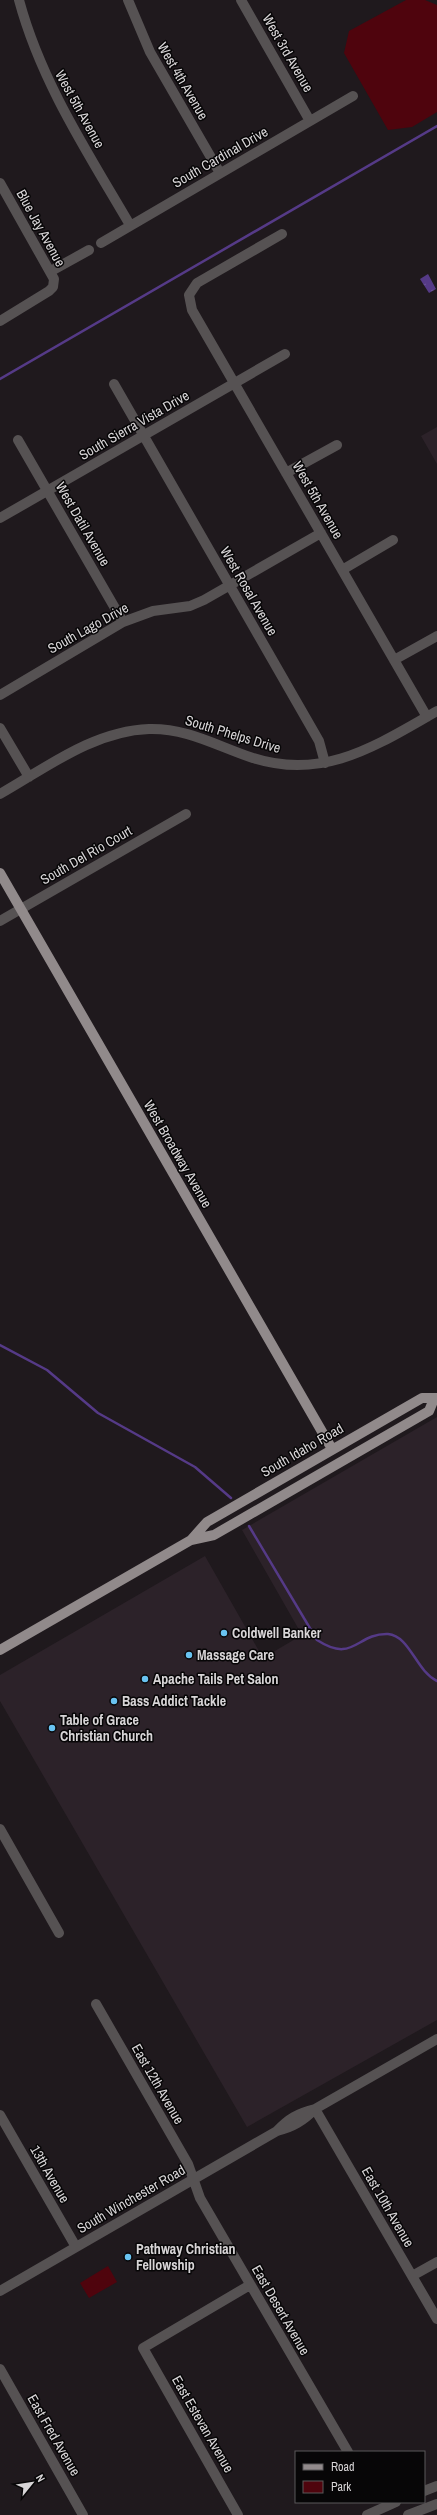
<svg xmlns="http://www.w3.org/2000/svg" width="437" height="2515" font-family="'Archivo Narrow',sans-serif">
<defs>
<pattern id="water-ripples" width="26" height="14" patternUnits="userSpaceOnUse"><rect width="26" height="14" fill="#553a87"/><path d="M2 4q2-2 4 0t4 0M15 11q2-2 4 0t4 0" fill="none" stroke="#6d5697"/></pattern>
</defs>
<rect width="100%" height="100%" fill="#1f191d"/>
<path fill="#2c2229" d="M 437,427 L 437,464 L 421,436 Z
M 437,1417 L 437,2020 L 247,2127 L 0,1701 L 0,1675 L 205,1556 L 263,1658 L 302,1635 L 242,1530 Z"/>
<path fill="#4f040d" d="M 406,0 L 425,0 L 437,5 L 437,112 L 412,127 L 388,130 L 344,53 L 349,31 Z
M 108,2266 L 117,2282 L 89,2298 L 80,2283 Z"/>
<path fill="url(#water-ripples)" d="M 428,274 L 436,289 L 429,293 L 420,279 Z"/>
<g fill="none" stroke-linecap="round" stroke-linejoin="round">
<path stroke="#553a87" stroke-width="2.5" d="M 0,379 L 437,126
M 0,1345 L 47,1370 L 98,1413 L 195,1467 L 231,1498
M 249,1526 L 317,1640 C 354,1664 356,1633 388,1634 C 410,1636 416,1671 437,1681"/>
<path stroke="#565253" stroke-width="10" d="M 19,0 C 41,82 88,153 130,225
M 128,0 L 150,52 L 220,173
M 241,0 L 310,121
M 0,183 L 54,279 L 53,287 L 49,291 L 0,321
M 282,234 L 197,283 L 189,295 L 192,310 L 427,717
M 101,243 L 353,96
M 51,271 L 89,250
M 114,384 L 319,741 L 325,763
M 18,440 L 123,622
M 286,473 L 337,445
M 0,518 L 285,354
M 342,570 L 393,540
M 394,660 L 437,636
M 0,695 L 123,622 L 153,611 L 190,606 L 204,600 L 321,533
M 0,728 L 29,777
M 0,794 C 46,768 93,731 149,729 C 186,728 215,745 250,757 C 323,782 377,745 437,711
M 0,921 L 186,814
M 0,1829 L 59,1933
M 96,2004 L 188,2164 L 200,2198 L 348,2452
M 315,2109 L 437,2319
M 0,2115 L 76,2247
M 277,2131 C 288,2119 298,2113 315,2109
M 412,2276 L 437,2262
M 0,2291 L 277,2131 C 293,2127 303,2121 315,2109 L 437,2039
M 0,2369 L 83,2515
M 424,2491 L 437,2486
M 238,2515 L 143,2348 L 250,2285
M 367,2515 L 396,2502
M 408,2515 L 437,2504"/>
<path stroke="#918a8b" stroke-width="10" d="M 0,873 L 332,1449
M 191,1540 L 207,1522 L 422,1398 L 437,1398
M 0,1650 L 191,1540 L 214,1535 L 429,1411 L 434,1399"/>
</g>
<g fill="#69c3f1" stroke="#070607" stroke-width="1.5">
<circle cx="224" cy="1633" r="4"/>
<circle cx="189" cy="1655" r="4"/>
<circle cx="145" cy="1679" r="4"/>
<circle cx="114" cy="1701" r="4"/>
<circle cx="52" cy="1728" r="4"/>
<circle cx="128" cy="2257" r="4"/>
</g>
<g text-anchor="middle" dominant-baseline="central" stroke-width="3" stroke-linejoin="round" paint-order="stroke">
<g font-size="14" fill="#d8d5d7" stroke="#070607">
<text transform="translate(288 53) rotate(60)">West 3rd Avenue</text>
<text transform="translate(183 81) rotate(60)">West 4th Avenue</text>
<text transform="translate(80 109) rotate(61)">West 5th Avenue</text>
<text transform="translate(220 157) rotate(-30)">South Cardinal Drive</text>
<text transform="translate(41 228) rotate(61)">Blue Jay Avenue</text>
<text transform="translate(134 425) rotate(-30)">South Sierra Vista Drive</text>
<text transform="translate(318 500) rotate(60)">West 5th Avenue</text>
<text transform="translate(83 524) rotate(60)">West Datil Avenue</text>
<text transform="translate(249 591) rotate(60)">West Rosal Avenue</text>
<text transform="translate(88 628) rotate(-29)">South Lago Drive</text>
<text transform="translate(233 734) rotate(17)">South Phelps Drive</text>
<text transform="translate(86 855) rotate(-30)">South Del Rio Court</text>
<text transform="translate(178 1154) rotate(60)">West Broadway Avenue</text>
<text transform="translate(302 1450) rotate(-30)">South Idaho Road</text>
<text transform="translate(158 2084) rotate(60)">East 12th Avenue</text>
<text transform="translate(50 2174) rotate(60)">13th Avenue</text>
<text transform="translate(131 2199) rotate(-30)">South Winchester Road</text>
<text transform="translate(388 2207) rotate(60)">East 10th Avenue</text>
<text transform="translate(281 2310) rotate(60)">East Desert Avenue</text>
<text transform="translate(203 2424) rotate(60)">East Estevan Avenue</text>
<text transform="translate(54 2435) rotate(60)">East Fred Avenue</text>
</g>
<g font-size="14" font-weight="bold" fill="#d8d5d7" stroke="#070607" text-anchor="start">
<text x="232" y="1633">Coldwell Banker</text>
<text x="197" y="1655">Massage Care</text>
<text x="153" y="1679">Apache Tails Pet Salon</text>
<text x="122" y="1701">Bass Addict Tackle</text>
<text x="60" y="1720">Table of Grace<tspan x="60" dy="16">Christian Church</tspan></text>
<text x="136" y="2249">Pathway Christian<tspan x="136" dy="16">Fellowship</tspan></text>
</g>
</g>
<rect x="295" y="2451" width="130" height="52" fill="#070607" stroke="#5b595a"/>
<rect x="303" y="2464" width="20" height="6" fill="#918a8b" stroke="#5b595a"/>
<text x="331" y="2471" font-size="12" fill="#d8d5d7">Road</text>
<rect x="303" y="2481" width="20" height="12" fill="#4f040d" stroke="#5b595a"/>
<text x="331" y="2491" font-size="12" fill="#d8d5d7">Park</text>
<g transform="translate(32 2483) rotate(60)" stroke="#070607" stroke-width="3" paint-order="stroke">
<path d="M0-3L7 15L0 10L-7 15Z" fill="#d8d5d7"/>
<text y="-6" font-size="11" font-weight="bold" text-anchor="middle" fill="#d8d5d7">N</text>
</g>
</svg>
